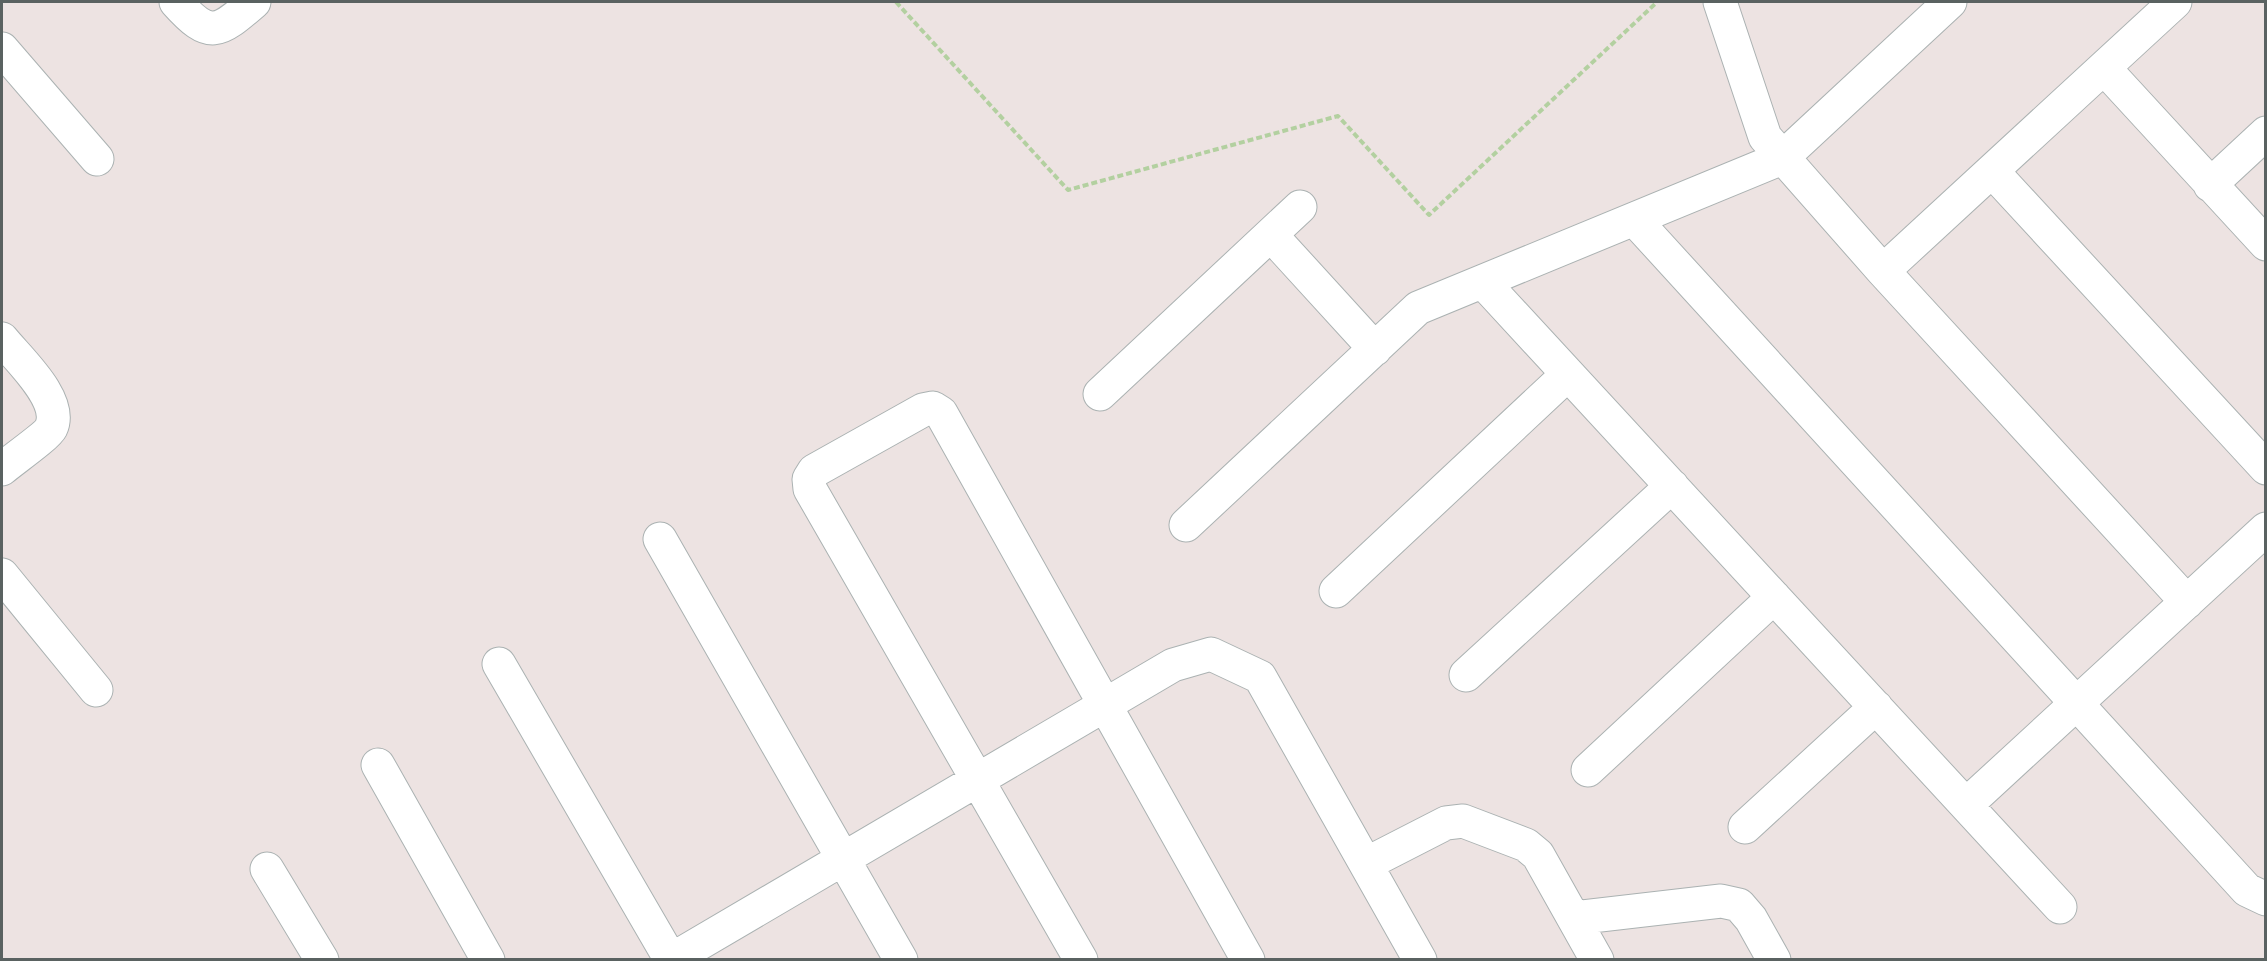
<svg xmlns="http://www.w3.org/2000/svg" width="2267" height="961" font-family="'PT Sans',sans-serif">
<rect width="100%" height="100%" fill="#ede3e2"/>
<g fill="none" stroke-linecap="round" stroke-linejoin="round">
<defs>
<path id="minor" d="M 176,2 C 210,40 218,33 254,2
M 1720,2 L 1765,137 L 1883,271 L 2187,602
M 2,49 L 97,159
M 2104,68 L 2266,244
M 1992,171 L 2266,468
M 2210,185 L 2266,133
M 1634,219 L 2247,890 L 2266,899
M 1271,235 L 1375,349
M 1883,271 L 2175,2
M 1483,282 L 2060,907
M 2,339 C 18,359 64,400 51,428 C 47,436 11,461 2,469
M 1100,394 L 1300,207
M 1186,525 L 1418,308 L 1782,158 L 1950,2
M 660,539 L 901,960
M 2,575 L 96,690
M 1336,591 L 1568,374
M 499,664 L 671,960
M 1466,675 L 1672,486
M 378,765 L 488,960
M 1588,770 L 1774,597
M 1966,805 L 2266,529
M 1745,827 L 1876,707
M 1366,864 L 1446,823 L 1463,821 L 1526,845 L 1538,855 L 1597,960
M 267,869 L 322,960
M 1574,918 L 1721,901 L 1739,905 L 1751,919 L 1774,960
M 671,960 L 1173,665 L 1211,654 L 1260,677 L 1420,960
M 1081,960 L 810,489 L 809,479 L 814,471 L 923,410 L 933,408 L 941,413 L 1248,960"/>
</defs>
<use href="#minor" stroke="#abb2b2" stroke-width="35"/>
<path stroke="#b3d0a0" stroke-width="4" stroke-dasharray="6 3" stroke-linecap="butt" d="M 896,2 L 1068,190 L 1338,116 L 1429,215 L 1655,4"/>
<use href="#minor" stroke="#fff" stroke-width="33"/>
</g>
<rect width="2267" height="961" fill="none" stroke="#5a6261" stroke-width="6"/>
</svg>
